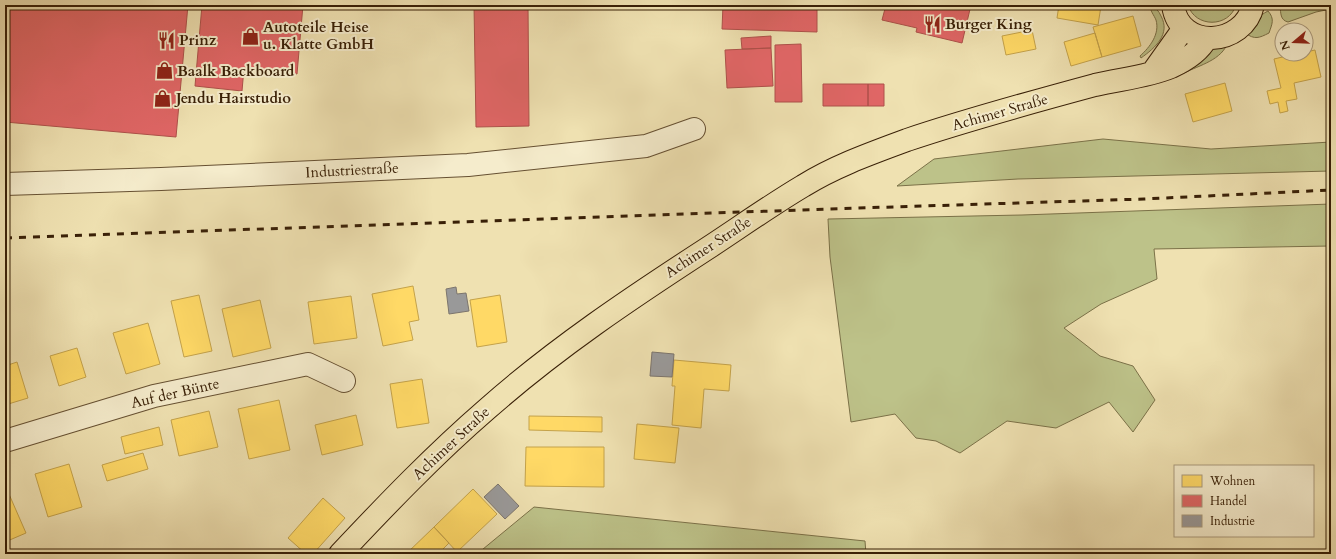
<svg xmlns="http://www.w3.org/2000/svg" width="1336" height="559" font-family="Cardo,serif">
<rect width="100%" height="100%" fill="#efe1b1"/>
<filter id="stains"><feTurbulence type="fractalNoise" baseFrequency=".005" numOctaves="4"/><feColorMatrix values="0 0 0 0 .2 0 0 0 0 .09 0 0 0 0 .02 0 0 0 .5 -.17"/></filter>
<radialGradient id="worn" r=".72"><stop offset=".6" stop-color="#630" stop-opacity="0"/><stop offset="1" stop-color="#630" stop-opacity=".3"/></radialGradient>
<path fill="#bdc289" stroke="#7b7148" d="M 1150,5 C 1155,7 1159,11 1161,16 C 1171,34 1155,48 1141,58 L 1140,56 C 1150,47 1160,34 1156,20 C 1154,15 1150,11 1150,5 Z
M 1188,5 L 1236,5 C 1229,28 1195,28 1188,5 Z
M 1295,5 L 1331,5 L 1331,9 L 1316,12 L 1288,22 C 1280,20 1281,13 1280,7 Z
M 1268,11 C 1275,19 1272,24 1269,33 C 1259,38 1255,40 1245,33 C 1252,24 1258,16 1268,11 Z
M 1228,42 C 1222,60 1200,65 1184,73 L 1182,70 L 1216,46 Z
M 1103,139 L 1211,149 L 1331,142 L 1331,171 L 1018,179 L 897,186 L 934,159 Z
M 1331,204 L 1331,246 L 1154,249 L 1157,279 L 1101,304 L 1064,328 L 1100,356 L 1133,366 L 1155,400 L 1133,432 L 1109,402 L 1056,428 L 1007,421 L 960,453 L 936,441 L 916,438 L 895,414 L 851,422 L 830,257 L 828,219 L 1022,215 Z
M 534,507 L 865,541 L 866,554 L 477,554 Z"/>
<path fill="#ffd966" stroke="#c4a24a" d="M 1059,5 L 1093,5 L 1101,6 L 1098,25 L 1057,18 Z
M 1133,16 L 1141,46 L 1102,57 L 1093,27 Z
M 1032,30 L 1036,49 L 1006,55 L 1002,36 Z
M 1095,33 L 1102,57 L 1071,66 L 1064,42 Z
M 1315,50 L 1321,77 L 1294,83 L 1297,99 L 1286,101 L 1288,111 L 1280,113 L 1278,102 L 1270,104 L 1267,91 L 1281,88 L 1274,59 L 1295,54 L 1306,54 L 1306,52 Z
M 1225,83 L 1232,111 L 1193,122 L 1185,94 Z
M 413,286 L 419,320 L 409,322 L 413,340 L 383,346 L 372,294 Z
M 199,295 L 212,351 L 184,357 L 171,301 Z
M 500,295 L 507,342 L 477,347 L 470,300 Z
M 351,296 L 357,338 L 314,344 L 308,302 Z
M 260,300 L 271,348 L 233,357 L 222,309 Z
M 148,323 L 160,364 L 126,374 L 113,333 Z
M 77,348 L 86,377 L 59,386 L 50,356 Z
M 674,360 L 731,365 L 729,391 L 704,389 L 701,428 L 672,425 L 675,386 L 672,386 Z
M 17,362 L 28,398 L 5,405 L 5,366 Z
M 422,379 L 429,423 L 397,428 L 390,384 Z
M 279,400 L 290,450 L 249,459 L 238,409 Z
M 209,411 L 218,447 L 179,456 L 171,420 Z
M 356,415 L 363,445 L 322,455 L 315,425 Z
M 529,416 L 602,417 L 602,432 L 529,430 Z
M 637,424 L 679,428 L 675,463 L 634,459 Z
M 159,427 L 163,445 L 125,454 L 121,437 Z
M 526,447 L 604,447 L 604,487 L 525,486 Z
M 143,453 L 148,469 L 107,481 L 102,465 Z
M 69,464 L 82,507 L 48,517 L 35,474 Z
M 5,485 L 26,533 L 5,542 Z
M 473,489 L 497,514 L 457,552 L 434,527 Z
M 323,498 L 345,518 L 313,554 L 306,554 L 288,538 Z
M 434,527 L 449,543 L 438,554 L 406,554 Z"/>
<path fill="#e06666" stroke="#ae514a" d="M 5,5 L 188,5 L 176,137 L 5,122 Z
M 202,5 L 303,5 L 297,74 L 244,68 L 242,91 L 195,86 Z
M 474,5 L 528,5 L 529,126 L 476,127 Z
M 723,5 L 817,5 L 817,32 L 722,29 Z
M 886,5 L 971,5 L 962,43 L 916,32 L 917,28 L 882,20 Z
M 771,36 L 771,48 L 742,49 L 741,38 Z
M 801,44 L 802,102 L 775,102 L 775,45 Z
M 771,48 L 773,86 L 727,88 L 725,50 Z
M 823,84 L 868,84 L 868,106 L 823,106 Z
M 868,84 L 884,84 L 884,106 L 868,106 Z"/>
<path fill="#999" stroke="#7c756d" d="M 456,287 L 457,294 L 466,293 L 469,311 L 449,314 L 446,289 Z
M 652,352 L 674,354 L 672,377 L 650,376 Z
M 498,484 L 519,506 L 505,519 L 484,497 Z"/>
<g fill="none" stroke-linecap="round" stroke-linejoin="round">
<defs>
<path id="minor" d="M 5,184 L 161,179 L 468,165 L 646,146 L 694,129
M 5,441 L 154,396 L 308,364 L 344,381"/>
<path id="major" d="M 1173,5 C 1179,51 1244,47 1253,5
M 1152,73 L 1184,28
M 340,554 C 387,504 435,454 487,409 C 556,348 631,298 708,248 C 740,227 771,205 803,186 C 835,166 872,153 907,140 C 969,119 1032,102 1095,85 C 1120,79 1147,77 1171,67 C 1184,61 1199,52 1206,39"/>
</defs>
<use href="#minor" stroke="#665032" stroke-width="24"/>
<use href="#major" stroke="#392007" stroke-width="24"/>
<use href="#minor" stroke="#f5eccc" stroke-width="22"/>
<use href="#major" stroke="#efe1b1" stroke-width="22"/>
<path stroke="#392007" stroke-width="3" stroke-dasharray="7 7" stroke-linecap="butt" d="M 5,238 L 828,209 L 1144,199 L 1331,190"/>
</g>
<defs>
<symbol id="restaurant-bare" viewBox="-9 -9 18 18"><path d="M-5-6h1v4h1v-4h1v4h1v-4h1v5L-1.5 .5V6h-2V.5L-5-1ZM5-6V6H3V1.5H1.5Q1.5-4 5-6Z" fill="#8f2418" stroke="#f5eccc" stroke-width="2.5" paint-order="stroke"/></symbol>
<symbol id="shop-bare" viewBox="-9 -9 18 18"><path d="M-5-2.5h2.3a2.7 3.5 0 0 1 5.4 0H5L5.5 6h-11ZM-1.5-2.5h3a1.5 2.3 0 0 0-3 0Z" fill="#8f2418" stroke="#f5eccc" stroke-width="2.5" paint-order="stroke"/></symbol>
</defs>
<g fill-rule="evenodd">
<use href="#restaurant-bare" x="920" y="12" width="25" height="25"/>
<use href="#shop-bare" x="238" y="24" width="25" height="25"/>
<use href="#restaurant-bare" x="154" y="28" width="25" height="25"/>
<use href="#shop-bare" x="152" y="58" width="25" height="25"/>
<use href="#shop-bare" x="150" y="86" width="25" height="25"/>
</g>
<g text-anchor="middle" dominant-baseline="central" stroke-width="4" stroke-linejoin="round" paint-order="stroke">
<g font-size="15" font-weight="bold" fill="#392007" stroke="#f5eccc" text-anchor="start">
<text x="945" y="24">Burger King</text>
<text x="263" y="27">Autoteile Heise<tspan x="263" dy="17">u. Klatte GmbH</tspan></text>
<text x="179" y="40">Prinz</text>
<text x="177" y="71">Baalk Backboard</text>
<text x="176" y="98">Jendu Hairstudio</text>
</g>
<g font-size="15" fill="#392007" stroke="#f5eccc">
<text transform="translate(1000 112) rotate(-16)">Achimer Straße</text>
<text transform="translate(352 170) rotate(-3)">Industriestraße</text>
<text transform="translate(708 247) rotate(-33)">Achimer Straße</text>
<text transform="translate(175 393) rotate(-13)">Auf der Bünte</text>
<text transform="translate(451 443) rotate(-43)">Achimer Straße</text>
</g>
</g>
<rect width="1336" height="559" fill="none" stroke="#efe1b1" stroke-width="20"/>
<rect x="6" y="6" width="1324" height="547" fill="none" stroke="#392007" stroke-width="2"/>
<rect x="10" y="10" width="1316" height="539" fill="none" stroke="#392007"/>
<rect x="1174" y="465" width="140" height="72" fill="#f5eccc" stroke="#aa9a7d"/>
<rect x="1182" y="475" width="20" height="12" fill="#ffd966" stroke="#aa9a7d"/>
<text x="1210" y="485" font-size="12" fill="#392007">Wohnen</text>
<rect x="1182" y="495" width="20" height="12" fill="#e06666" stroke="#aa9a7d"/>
<text x="1210" y="505" font-size="12" fill="#392007">Handel</text>
<rect x="1182" y="515" width="20" height="12" fill="#999999" stroke="#aa9a7d"/>
<text x="1210" y="525" font-size="12" fill="#392007">Industrie</text>
<g transform="translate(1294 42) rotate(251)"><circle r="19" fill="#f5eccc" stroke="#aa9a7d"/>
<path d="M0-3L7 15L0 10L-7 15Z" fill="#8f2418"/>
<text y="-6" font-size="11" font-weight="bold" text-anchor="middle" fill="#392007">N</text>
</g>
<rect width="100%" height="100%" filter="url(#stains)"/>
<rect width="100%" height="100%" fill="url(#worn)"/>
</svg>
